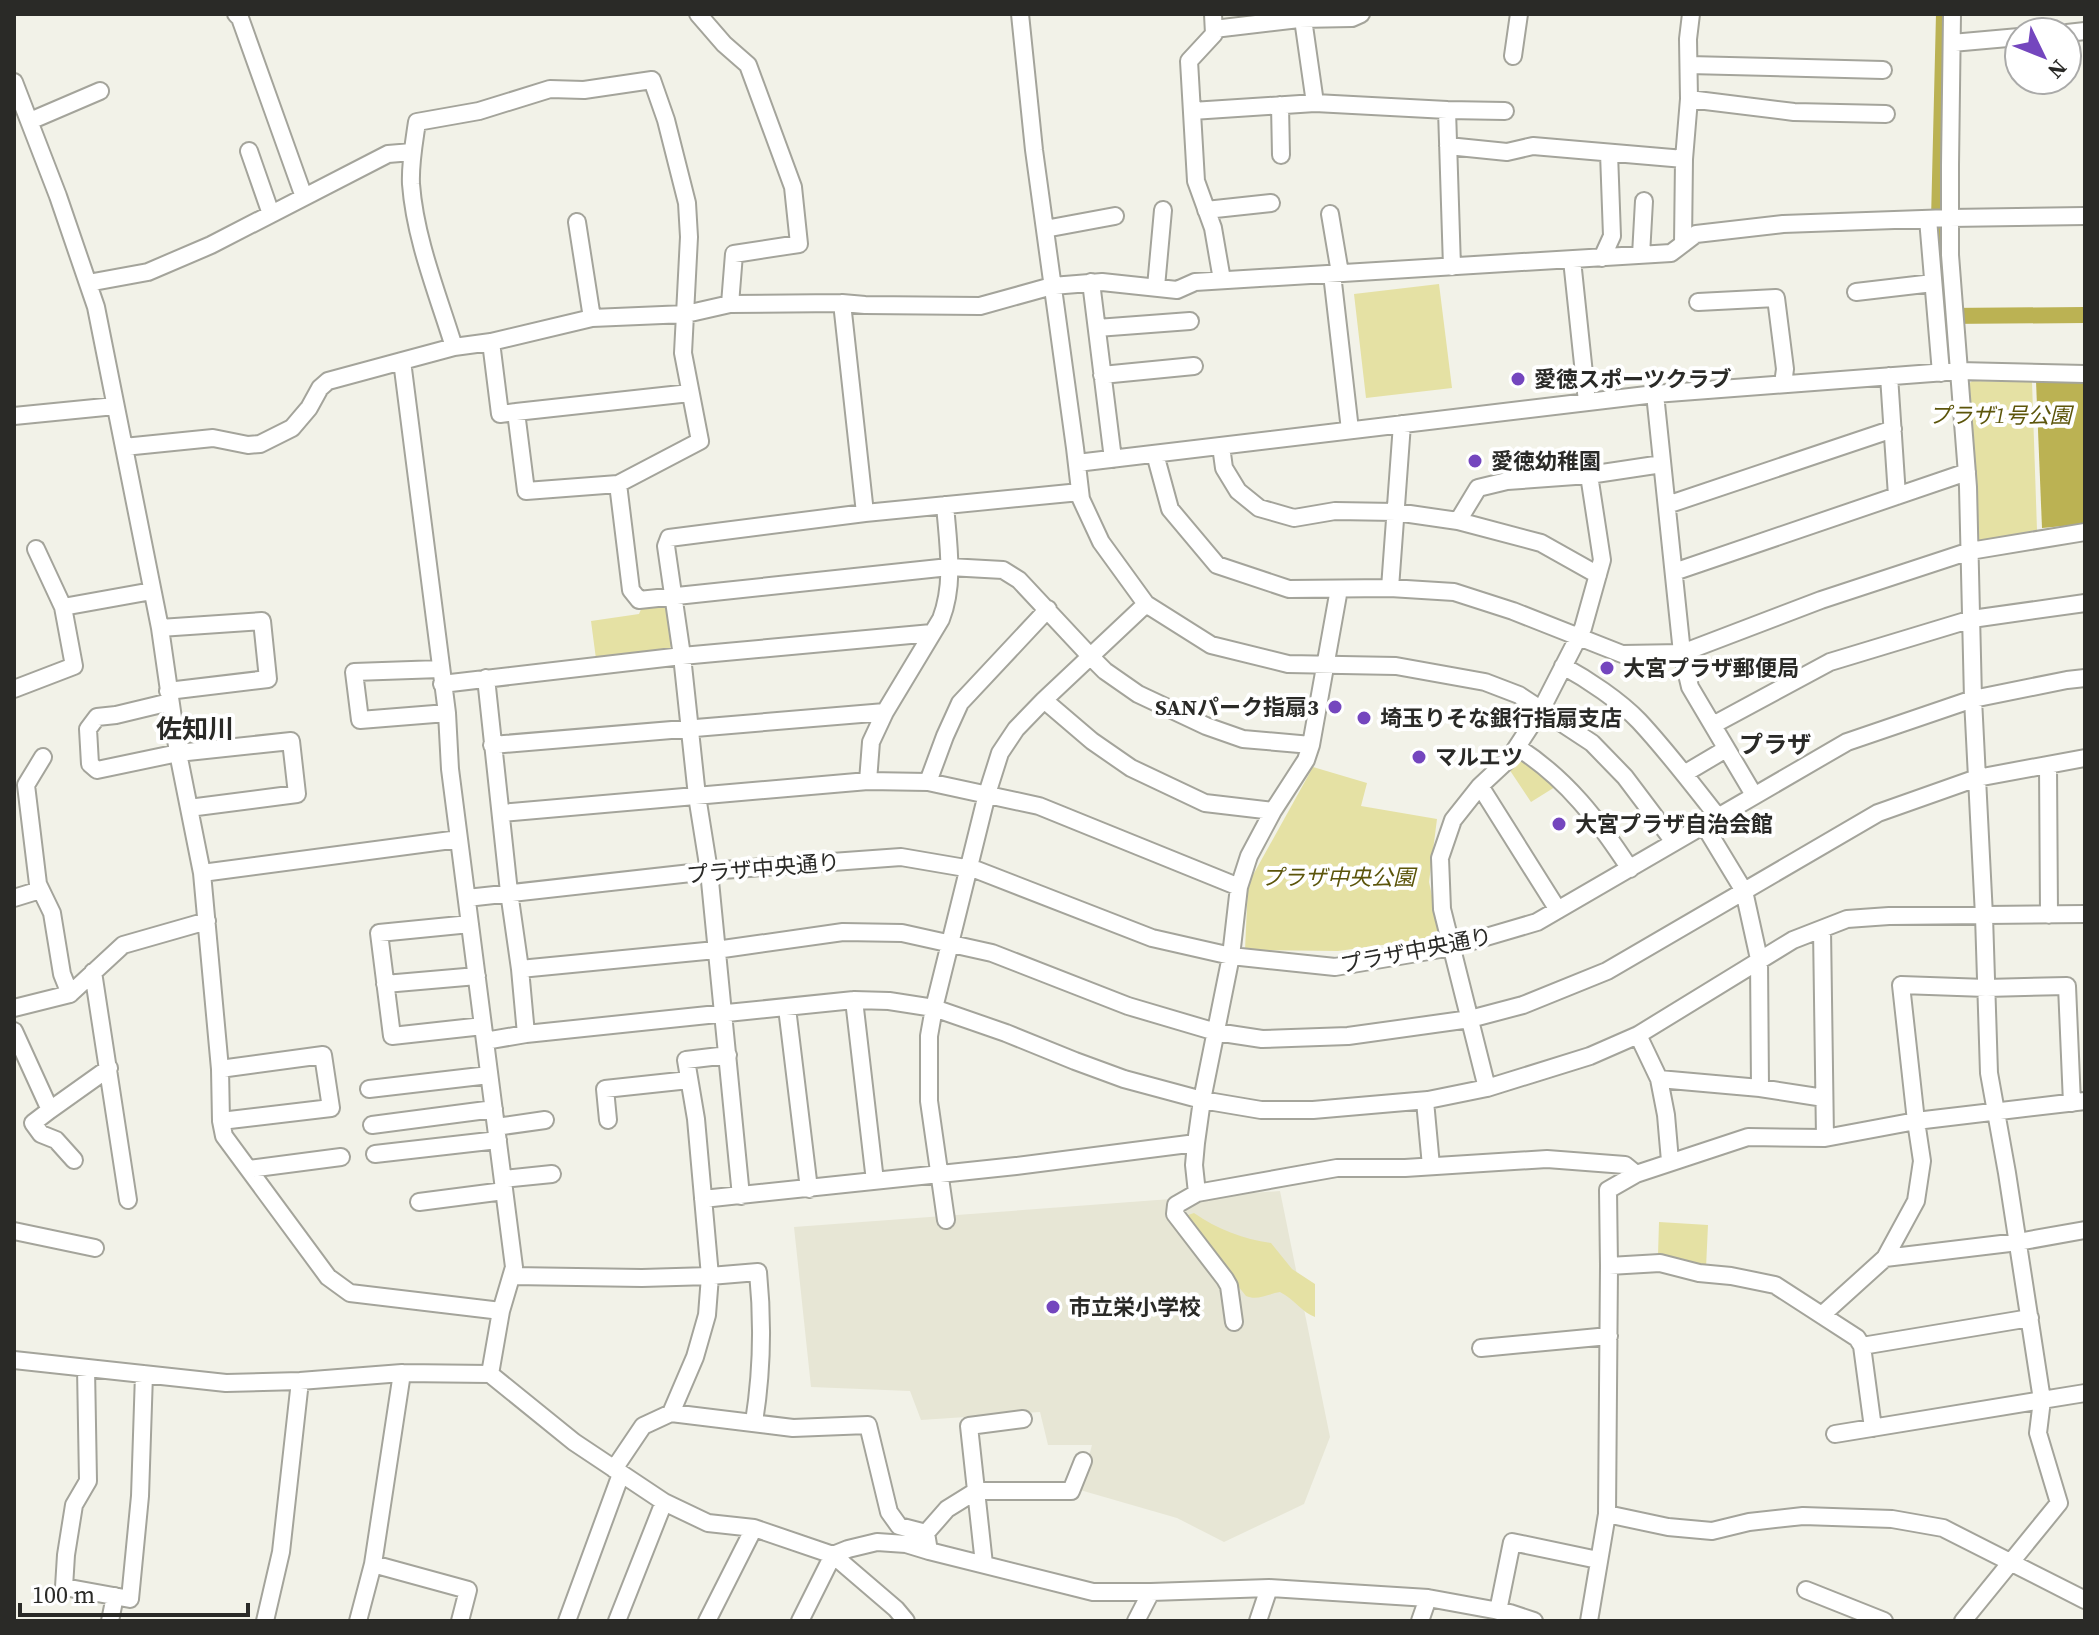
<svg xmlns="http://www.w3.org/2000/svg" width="2099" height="1635" font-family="'Source Serif 4','Noto Sans JP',serif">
<rect width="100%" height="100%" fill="#f2f2e8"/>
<path fill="#e7e6d5" d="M 1280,1191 L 1330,1437 L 1304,1504 L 1224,1542 L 1177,1518 L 1080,1490 L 1092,1445 L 1048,1445 L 1040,1412 L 921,1420 L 910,1391 L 811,1387 L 794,1227 Z"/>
<path fill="#e5e1a4" d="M 1439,284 L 1452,388 L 1366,398 L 1354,294 Z
M 1972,381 L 2032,382 L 2037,530 L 1979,541 L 1973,536 L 1965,387 Z
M 662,604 L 668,609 L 671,645 L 669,651 L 596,659 L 591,621 L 639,614 L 642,607 Z
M 1524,761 L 1555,787 L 1531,802 L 1509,769 L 1514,763 Z
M 1313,767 L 1367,783 L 1361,806 L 1437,819 L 1429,882 L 1441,937 L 1338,951 L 1245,950 L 1248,884 Z
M 1194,1213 C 1217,1229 1243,1239 1271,1243 L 1292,1269 L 1315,1284 L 1315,1317 C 1303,1313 1294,1299 1280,1292 C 1268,1294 1257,1301 1246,1296 L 1186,1221 L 1188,1215 Z
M 1659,1222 L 1708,1225 L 1706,1268 L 1658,1255 Z"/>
<path fill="#bbb253" d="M 2036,381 L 2085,381 L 2085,524 L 2042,528 Z"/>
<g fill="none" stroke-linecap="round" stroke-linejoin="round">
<path stroke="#bbb253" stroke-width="16" d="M 1944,14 L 1939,220 L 1946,316 L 2085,315"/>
<defs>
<path id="minor" d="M 236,14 L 240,18 L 304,197
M 698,14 L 724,44 L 748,65 L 793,187 L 799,244 L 734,254 L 730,304
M 1020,14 L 1034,150 L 1075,448 L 1081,499 L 1101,542 L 1146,604 L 1211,645 L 1288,664 L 1396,666 L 1485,682 L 1519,695 L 1592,743 L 1625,777 L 1674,842
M 1213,14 L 1214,34 L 1189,61 L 1196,181 L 1213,228 L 1222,280
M 1952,14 L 1950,165 L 1950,255 L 1968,487 L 1973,699 L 1984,916 L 1989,1073 L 2007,1173 L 2042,1400 L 2038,1433 L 2059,1503 L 1963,1621
M 1303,19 L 1315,103
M 1214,29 L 1299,19 L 1352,18 L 1361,14
M 2067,33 L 2085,31
M 1952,43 L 2019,37
M 1513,56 L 1519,14
M 1689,65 L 1883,70
M 14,82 L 58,196 L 96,307 L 160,628 L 178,753 L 202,873 L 220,1069 L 221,1121 L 224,1136 L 328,1277 L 350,1293 L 501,1311
M 1689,99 L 1794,112 L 1886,114
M 1280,105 L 1281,155
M 1447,110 L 1505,111
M 1192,111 L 1315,103 L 1447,110 L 1452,267
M 30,121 L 100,91
M 1448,146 L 1507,152 L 1533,146 L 1684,159
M 249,151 L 271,214
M 1206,210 L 1271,203
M 1330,214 L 1340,273
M 1928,219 L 1941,373
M 577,222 L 592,318
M 1045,229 L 1115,216
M 1683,244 L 1684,159 L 1689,99 L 1688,39 L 1691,14
M 1641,255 L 1644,201
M 1602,258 L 1612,236 L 1609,153
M 1572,260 L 1587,402
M 1332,274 L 1350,430
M 1091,282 L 1113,459
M 88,283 L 148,272 L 211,245 L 388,154 L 412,152
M 1156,287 L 1163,210
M 1856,292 L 1933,283
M 1698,302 L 1776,298 L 1785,369 L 1783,384
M 842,303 L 865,513
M 1097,328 L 1190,321
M 491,342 L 500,414 L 516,412
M 454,347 C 438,295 415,239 411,184 C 410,163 414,143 417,122 L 479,111 L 550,89 L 584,90 L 652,80 L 666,120 L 687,203 L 689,237 L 683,353 L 700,441 L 618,484 L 631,590 L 639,600 L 949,567 L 1003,570 L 1019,580 L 1091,657 L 1105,671 L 1138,694 L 1206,726 L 1243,739 L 1311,745
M 1102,375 L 1194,366
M 1889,376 L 1897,496
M 1655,394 L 1682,653 L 1690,687 L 1754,795
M 14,416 L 115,406
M 1221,446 L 1224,468 L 1238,491 L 1259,508 L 1294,518 L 1335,511 L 1396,512 L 1458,521 L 1541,543 L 1598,575
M 124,447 L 213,438 L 248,445 L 260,444 L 292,428 L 309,408 L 320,388 L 328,381 L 402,361
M 1155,454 L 1170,509 L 1217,565 L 1289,589 L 1390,588 L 1454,592 L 1513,611 L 1622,654 L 1682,653 L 1821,600 L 1970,551 L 2085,532
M 1077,463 L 1655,394 L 1959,371 L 2085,374
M 618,484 L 526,491 L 516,412 L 690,393
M 1667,505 L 1893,429
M 1458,521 L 1478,488 L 1507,481 L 1589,475 L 1662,464
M 1674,572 L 1967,472
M 1390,588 L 1402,424
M 63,607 L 152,591
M 160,628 L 262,621 L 268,679 L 168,691
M 1563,666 C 1587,679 1620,701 1639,721 C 1667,751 1692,784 1718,817
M 440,669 L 354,672 L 360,720 L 447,713
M 486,678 L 509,892 L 520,969 L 526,1034
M 442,684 L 682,656 L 932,633
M 14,689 L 74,666 L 63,607 L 36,549
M 1044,700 L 1092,741 L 1131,768 L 1205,803 L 1273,811
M 170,702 L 116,715 L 97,717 L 88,729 L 90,764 L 97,770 L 178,753 L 291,741 L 297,794 L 189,808
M 1713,725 L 1830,662 L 1972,619 L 2085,603
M 492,745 L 885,712
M 1517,747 C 1567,779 1598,820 1630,869
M 43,757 L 26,785 L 38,884 L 52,913 L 62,974 L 70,994
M 2048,765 L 2049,915
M 1684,774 L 1726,749
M 868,781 L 871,742 L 885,712 L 941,619 C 955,583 948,543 945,505
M 928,782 L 945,736 L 960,703 L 1048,609
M 1480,786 L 1558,910
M 501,813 L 868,781 L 928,782 L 1039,806 L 1239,887
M 1704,825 L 1744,891 L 1759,959 L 1760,1088
M 202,873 L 459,839
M 14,898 L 40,890
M 467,898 L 709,871 L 901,857 L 977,870 L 1152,938 L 1231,956 L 1335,967 L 1452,947 L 1537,922 L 1847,742 L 1973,699 L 2067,680 L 2085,678
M 470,924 L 379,933 L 392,1036 L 483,1026
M 1822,929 L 1825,1138
M 520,969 L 716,950 L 843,932 L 902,933 L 992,953 L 1128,1006 L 1216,1032 L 1262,1039 L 1348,1036 L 1470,1019 L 1523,1005 L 1607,971 L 1878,813 L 1977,778 L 2085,758
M 93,972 L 128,1200
M 385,984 L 477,976
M 854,1000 L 875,1181
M 14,1008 L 70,994 L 123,945 L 207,921
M 787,1008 L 809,1189
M 14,1031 L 50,1110 L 109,1068
M 1638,1035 L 1659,1079 L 1666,1115 L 1670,1161
M 485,1041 L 526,1034 L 727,1013 L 854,1000 L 889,1001 L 934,1008 L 1006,1033 L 1075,1061 L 1124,1079 L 1202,1100 L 1261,1110 L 1313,1110 L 1428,1100 L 1487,1088 L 1590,1056 L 1638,1035 L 1793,940 L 1847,919 L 1889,916 L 2085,914
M 220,1069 L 323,1055 L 331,1108 L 221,1121
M 1659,1079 L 1760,1088 L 1824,1098
M 1487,1088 L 1442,909 L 1440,858 L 1453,820 L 1480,786 L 1509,759 L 1541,710 L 1583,628 L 1602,560 L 1589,475
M 369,1089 L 489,1075
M 1425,1101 L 1431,1166
M 50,1110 L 33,1123 L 41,1134 L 56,1140 L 74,1160
M 608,1120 L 605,1089 L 689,1080
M 372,1125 L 494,1109
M 496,1127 L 545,1120
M 375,1154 L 498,1140
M 249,1169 L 341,1157
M 503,1179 L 552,1174
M 1197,1193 L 1194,1165 L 1196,1143 L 1202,1100 L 1231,956 L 1239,887 L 1249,856 L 1273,811 L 1306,760 L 1311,745 L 1339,589
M 741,1196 L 709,871 L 697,796 L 682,656 L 666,546 L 669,538 L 865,513 L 1080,492
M 703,1199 L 1016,1166 L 1196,1143
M 419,1202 L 504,1191
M 946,1220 L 929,1101 L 929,1036 L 934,1008 L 987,794 L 1000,753 L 1016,729 L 1044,700 L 1146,604
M 14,1231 L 95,1248
M 1885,1258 L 2018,1242 L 2085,1230
M 1609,1266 L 1660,1263 L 1699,1273 L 1731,1276 L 1775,1285 L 1857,1338 L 1862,1346 L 1873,1428
M 512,1276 L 642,1278 L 710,1276 L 696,1119 L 686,1060 L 728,1055
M 1823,1314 L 1885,1258 L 1916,1201 L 1922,1161 L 1916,1121 L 2085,1101
M 1234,1322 L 1229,1286 L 1225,1279 L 1175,1214 L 1176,1205 L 1197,1193 L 1337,1168 L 1405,1168 L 1547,1159 L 1625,1165 L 1636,1174
M 1862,1346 L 2030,1318
M 1481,1348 L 1609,1336
M 14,1360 L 226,1383 L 300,1381 L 402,1373 L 490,1374 L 574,1442 L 664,1502 L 708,1523 L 754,1528 L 833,1555 L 896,1609 L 906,1621
M 86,1368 L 88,1481 L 74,1505 L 66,1555 L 64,1587 L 130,1599 L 140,1496 L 144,1374
M 490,1374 L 501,1311 L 514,1267 L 459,839 L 450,769 L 447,713 L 402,361 L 454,347 L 491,342 L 592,318 L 686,314 L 730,304 L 842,303 L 865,305 L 980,306 L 1052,286 L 1102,282 L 1177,290 L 1195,282 L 1671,253 L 1696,234 L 1783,224 L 1950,218 L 2085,216
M 671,1413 L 695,1357 L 707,1315 L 710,1276 L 758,1272 C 763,1322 762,1372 754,1422
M 1835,1434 L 2085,1393
M 614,1469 L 643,1426 L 671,1413 L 793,1428 L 868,1425 L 889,1512 L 899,1526 L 926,1533 L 929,1551 L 1093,1592 L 1151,1592 L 1269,1588 L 1428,1598 L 1510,1613 L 1534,1621
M 1607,1514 L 1668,1527 L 1712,1531 L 1749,1522 L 1803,1516 L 1892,1519 L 1943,1528 L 2085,1600
M 926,1533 L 947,1509 L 976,1491 L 1071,1491 L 1083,1461
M 373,1564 L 468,1590 L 460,1621
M 984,1564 L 969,1426 L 1023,1419
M 1806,1590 L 1884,1621
M 1498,1611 L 1512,1542 L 1598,1560
M 110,1621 L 115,1596
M 265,1621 L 281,1552 L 300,1381
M 358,1621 L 373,1564 L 402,1373
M 567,1621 L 621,1474
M 617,1621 L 664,1502
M 707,1621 L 754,1528
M 800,1621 L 833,1555 L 848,1549 L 877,1542 L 906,1544 L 929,1551
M 1136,1621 L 1151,1592
M 1258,1621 L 1269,1588
M 1420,1621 L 1428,1598
M 1589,1621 L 1607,1514 L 1609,1266 L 1608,1190 L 1636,1174 L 1748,1137 L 1825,1138 L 1916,1121 L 1901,985 L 1986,988 L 2067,986 L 2072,1103"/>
</defs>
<use href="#minor" stroke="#a4a49b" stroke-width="20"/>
<use href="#minor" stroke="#fff" stroke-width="16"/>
</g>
<g fill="#7446be" stroke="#fff" stroke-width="3">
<circle cx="1518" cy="379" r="8"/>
<circle cx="1475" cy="461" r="8"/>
<circle cx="1607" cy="668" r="8"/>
<circle cx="1335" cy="707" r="8"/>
<circle cx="1364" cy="718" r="8"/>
<circle cx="1419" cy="757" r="8"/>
<circle cx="1559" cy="824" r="8"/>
<circle cx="1053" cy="1307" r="8"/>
</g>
<g text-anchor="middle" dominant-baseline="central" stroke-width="8" stroke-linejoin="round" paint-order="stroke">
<g font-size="22" font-weight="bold" fill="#2a2a27" stroke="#fff" text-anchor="start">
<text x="1534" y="379">愛徳スポーツクラブ</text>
<text x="1491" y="461">愛徳幼稚園</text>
<text x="1623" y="668">大宮プラザ郵便局</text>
<text x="1319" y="707" text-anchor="end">SANパーク指扇3</text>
<text x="1380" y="718">埼玉りそな銀行指扇支店</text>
<text x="1435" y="757">マルエツ</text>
<text x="1575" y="824">大宮プラザ自治会館</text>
<text x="1069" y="1307">市立栄小学校</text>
</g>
<g font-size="22" font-style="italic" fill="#5c550b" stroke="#fff">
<text x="2000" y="415">プラザ1号公園</text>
<text x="1338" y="877">プラザ中央公園</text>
</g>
<g font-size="22" fill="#2a2a27" stroke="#fff">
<text transform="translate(763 868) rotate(-5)">プラザ中央通り</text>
<text transform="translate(1416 950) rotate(-11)">プラザ中央通り</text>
</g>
<g font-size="24" font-weight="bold" fill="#2a2a27" stroke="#fff">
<text x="1775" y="744">プラザ</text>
</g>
<g font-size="26" font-weight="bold" fill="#2a2a27" stroke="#fff">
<text x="195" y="729">佐知川</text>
</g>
</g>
<rect width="2099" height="1635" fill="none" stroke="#2a2a27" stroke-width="32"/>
<g transform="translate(2043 56) rotate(133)"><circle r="38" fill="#ffffff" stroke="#aaaaa9" stroke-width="2"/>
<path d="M0-6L14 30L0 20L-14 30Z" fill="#7446be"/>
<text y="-12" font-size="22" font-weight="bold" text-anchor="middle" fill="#2a2a27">N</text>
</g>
<path d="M20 1603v12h228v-12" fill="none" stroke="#2a2a27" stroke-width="4"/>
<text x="32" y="1603" font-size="24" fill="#2a2a27" stroke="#ffffff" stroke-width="6" paint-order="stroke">100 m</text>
</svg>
